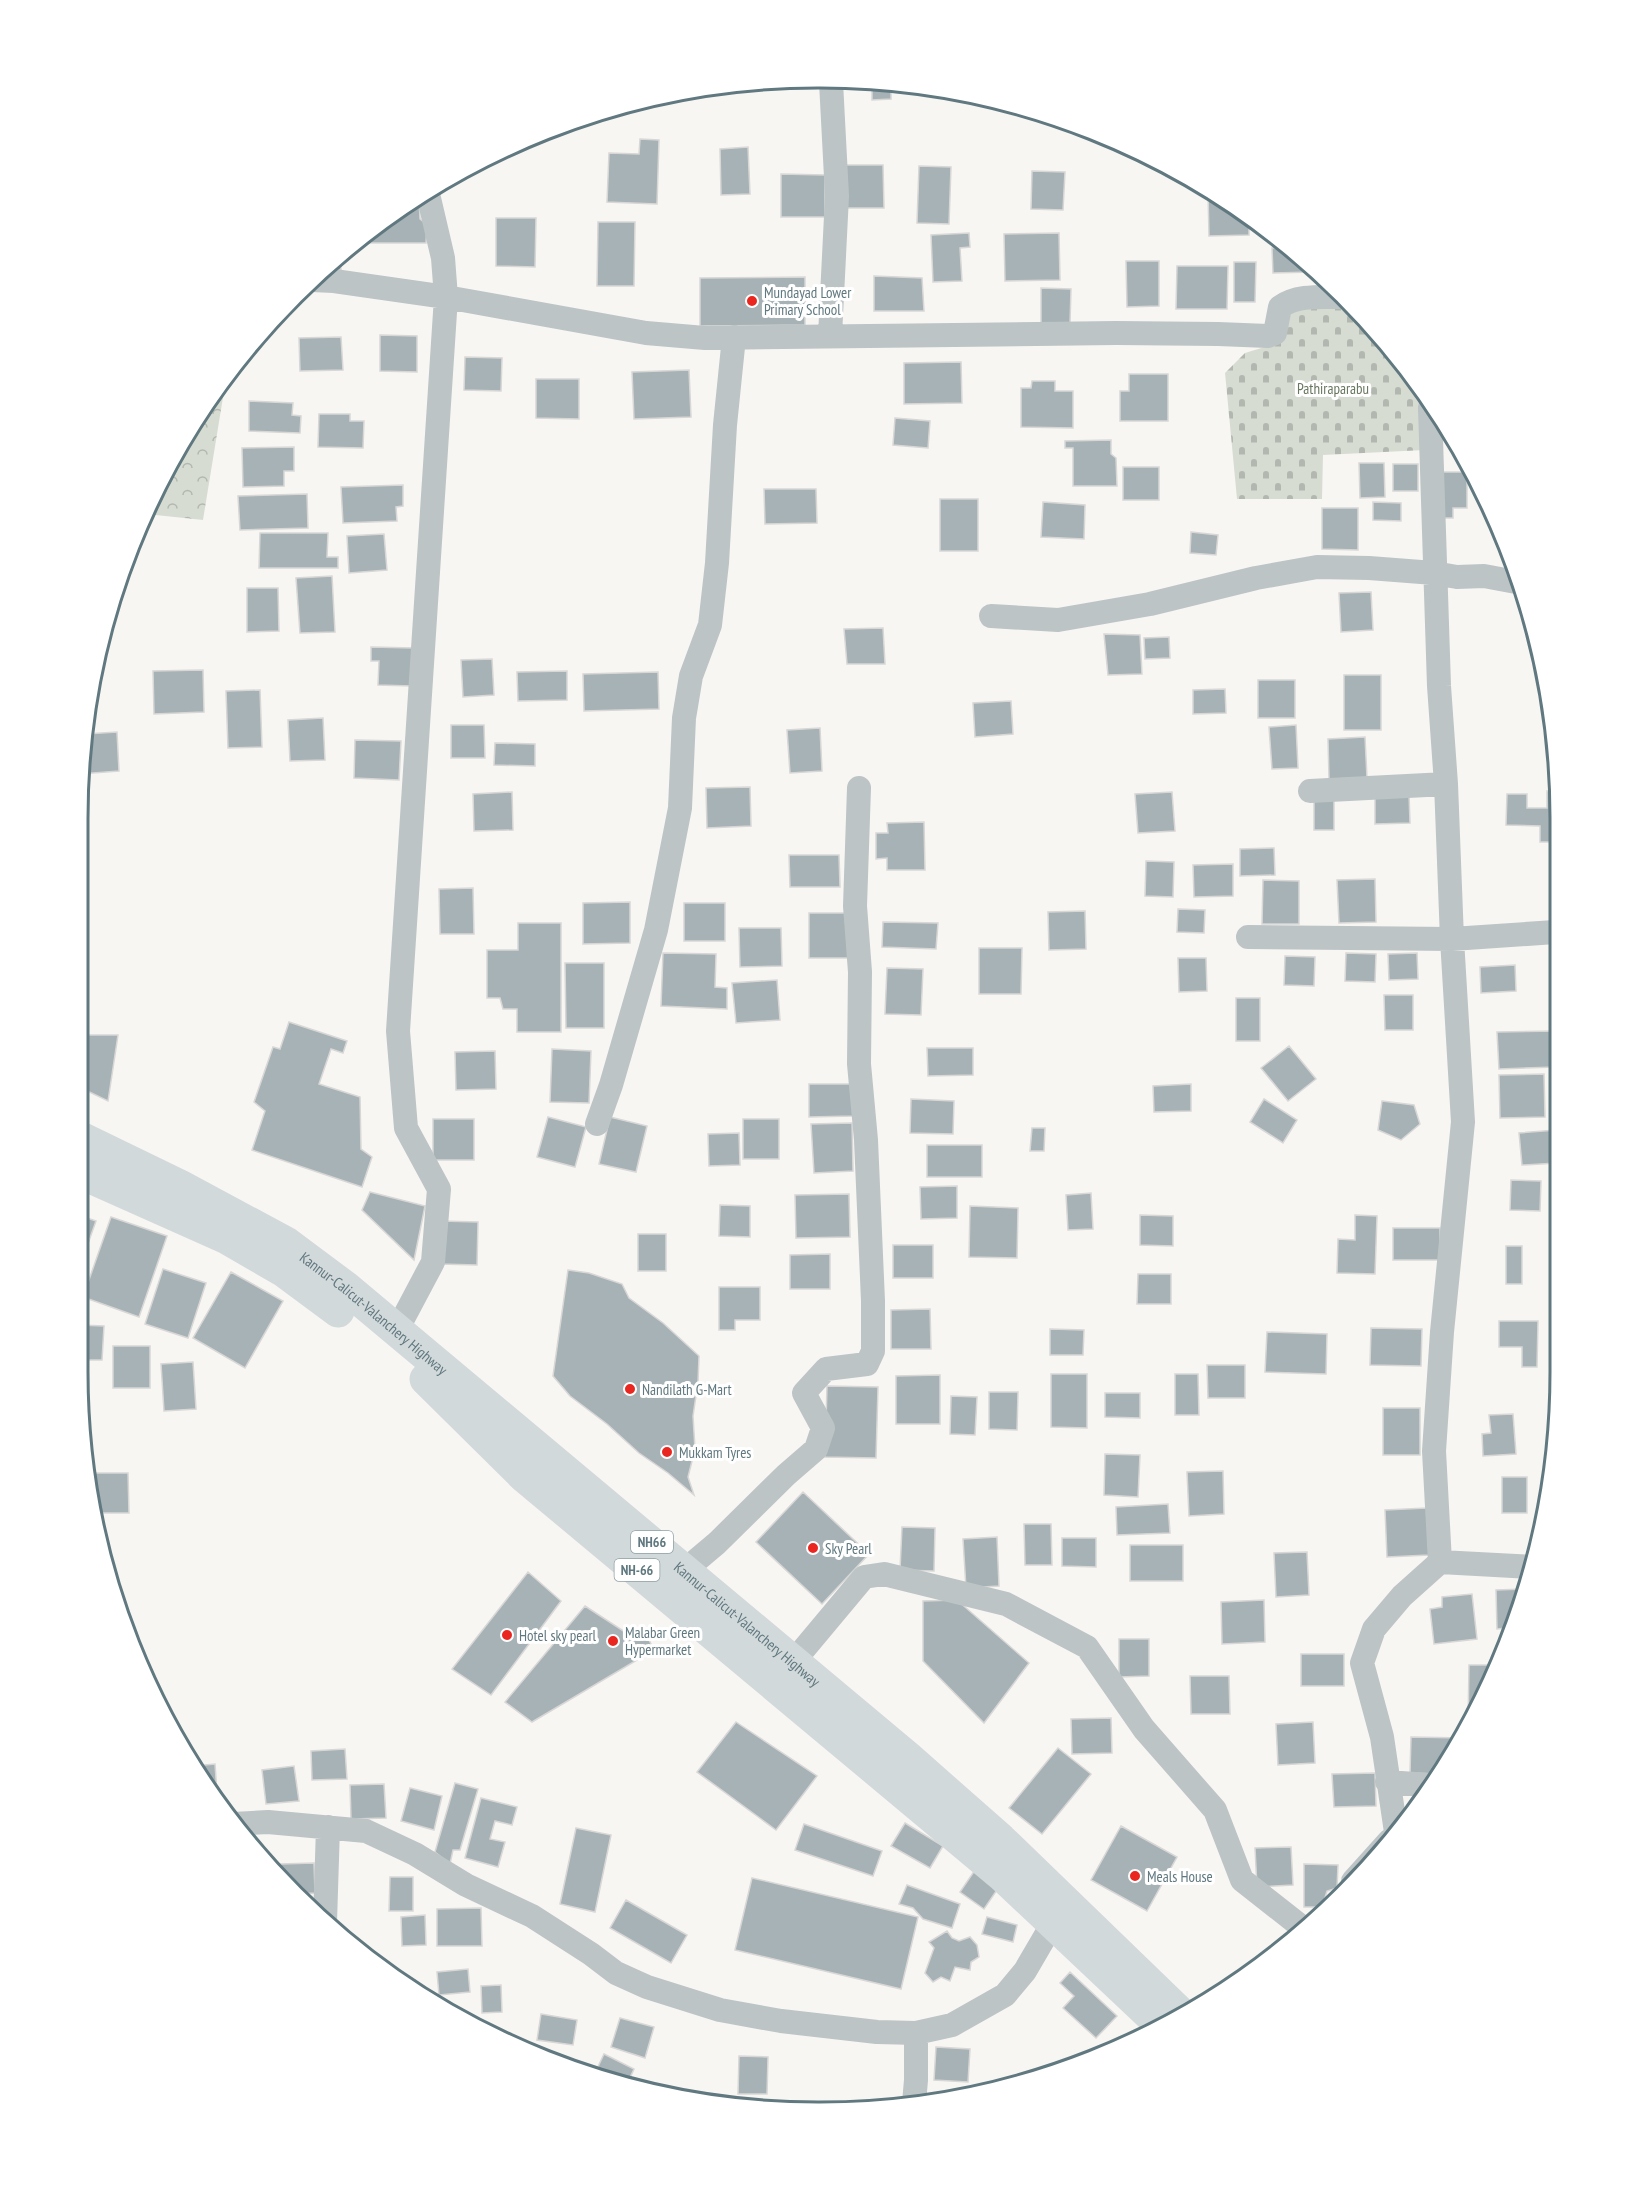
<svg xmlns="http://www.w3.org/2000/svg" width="1638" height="2190" font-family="'PT Sans Narrow',sans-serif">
<defs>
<pattern id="forest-crowns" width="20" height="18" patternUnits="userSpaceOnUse" patternTransform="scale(1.5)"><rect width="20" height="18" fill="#d7dcd2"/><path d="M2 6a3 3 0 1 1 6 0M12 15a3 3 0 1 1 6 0" fill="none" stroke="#b2b7b0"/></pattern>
<pattern id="cemetery-stones" width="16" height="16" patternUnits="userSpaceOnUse" patternTransform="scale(1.5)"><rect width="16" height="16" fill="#d7dcd2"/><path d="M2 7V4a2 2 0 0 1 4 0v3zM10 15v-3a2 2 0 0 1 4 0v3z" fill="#b2b7b0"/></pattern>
</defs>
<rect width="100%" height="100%" fill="#f7f6f3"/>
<path fill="url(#forest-crowns)" d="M 226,379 L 203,520 L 146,514 C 164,466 193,419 226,379 Z"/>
<path fill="url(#cemetery-stones)" d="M 1347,304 L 1407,368 L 1424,398 L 1425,450 L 1323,455 L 1322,499 L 1237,499 L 1225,373 L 1245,353 L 1284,341 L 1287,311 Z"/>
<path fill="#a6b2b5" stroke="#d8d7d6" stroke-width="1.5" d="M 847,82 L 891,84 L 891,99 L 872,100 L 872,88 L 847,88 Z
M 640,139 L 659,140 L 657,204 L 607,202 L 609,153 L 639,154 Z
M 748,147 L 750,194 L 721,195 L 720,149 Z
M 846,165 L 883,165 L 884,208 L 847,208 Z
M 919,166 L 951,167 L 949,224 L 917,223 Z
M 1032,171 L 1065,172 L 1063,210 L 1031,209 Z
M 781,174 L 825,175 L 825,217 L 781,217 Z
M 1208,193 L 1211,193 L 1249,220 L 1249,235 L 1209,236 Z
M 419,199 L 420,219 L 427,225 L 426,243 L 354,243 L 368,231 Z
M 496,218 L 536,218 L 535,267 L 496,266 Z
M 598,222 L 635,222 L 634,286 L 597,286 Z
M 969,233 L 970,247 L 960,248 L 962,281 L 933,282 L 931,235 Z
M 1059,233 L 1060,280 L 1005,281 L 1004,234 Z
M 1287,247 L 1308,262 L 1311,266 L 1312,272 L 1273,273 L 1272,248 Z
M 340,255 L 341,270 L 323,270 Z
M 1126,261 L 1159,261 L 1159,306 L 1127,307 Z
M 1234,262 L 1256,262 L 1255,302 L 1234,302 Z
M 1177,266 L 1228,266 L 1227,309 L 1176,309 Z
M 874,276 L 922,278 L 924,311 L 874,311 Z
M 805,277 L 805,325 L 700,326 L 700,278 Z
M 1041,288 L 1071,289 L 1070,323 L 1041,323 Z
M 380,335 L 417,336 L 417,372 L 380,371 Z
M 341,337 L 343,370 L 300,371 L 299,338 Z
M 465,357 L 502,358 L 501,391 L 464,390 Z
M 961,362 L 962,403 L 904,404 L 904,363 Z
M 689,370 L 691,417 L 634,419 L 632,372 Z
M 1129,374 L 1168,374 L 1168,421 L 1120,421 L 1120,391 L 1129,391 Z
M 536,379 L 579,379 L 579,419 L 536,418 Z
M 1032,381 L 1055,381 L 1055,391 L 1073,391 L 1073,428 L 1021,427 L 1021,388 L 1031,388 Z
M 249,401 L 293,403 L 292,415 L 301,416 L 300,433 L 249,431 Z
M 319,414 L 350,414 L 350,421 L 364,421 L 363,448 L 318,447 Z
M 895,418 L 930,421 L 928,448 L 893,445 Z
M 1111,440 L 1111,454 L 1116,458 L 1117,486 L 1073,486 L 1073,448 L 1065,448 L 1065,441 Z
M 294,447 L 294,471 L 284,471 L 284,486 L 243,487 L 242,448 Z
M 1359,463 L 1384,463 L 1385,497 L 1360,498 Z
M 1393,464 L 1418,464 L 1418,491 L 1393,491 Z
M 1123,467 L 1159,467 L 1159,500 L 1123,500 Z
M 1439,472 L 1467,472 L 1467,508 L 1453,508 L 1453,518 L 1440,518 Z
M 403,485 L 403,506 L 396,507 L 397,521 L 343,523 L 341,487 Z
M 764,489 L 816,489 L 817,523 L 765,524 Z
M 307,494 L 308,528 L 240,530 L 238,496 Z
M 940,499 L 978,499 L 978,551 L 940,551 Z
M 1043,502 L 1085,505 L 1084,539 L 1041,537 Z
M 1373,502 L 1401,503 L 1401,521 L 1373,520 Z
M 1322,508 L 1358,508 L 1358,550 L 1322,549 Z
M 1191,532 L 1218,535 L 1216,555 L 1190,553 Z
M 260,533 L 328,533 L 327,557 L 338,557 L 338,568 L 259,568 Z
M 384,534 L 387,570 L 349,573 L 347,536 Z
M 332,576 L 335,632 L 300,633 L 296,578 Z
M 247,588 L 278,588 L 279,631 L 247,632 Z
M 1371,592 L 1373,630 L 1341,632 L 1339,593 Z
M 883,628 L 885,664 L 847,664 L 844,629 Z
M 1104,634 L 1140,635 L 1142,674 L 1108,675 Z
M 1169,637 L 1170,658 L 1145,659 L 1144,638 Z
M 371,647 L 413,648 L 412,686 L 378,685 L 379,661 L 371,661 Z
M 492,659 L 494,695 L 463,697 L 461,660 Z
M 203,670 L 204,712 L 154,714 L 153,671 Z
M 567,671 L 567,700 L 518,701 L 517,672 Z
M 658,672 L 659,709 L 584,711 L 583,674 Z
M 1344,675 L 1381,675 L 1381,730 L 1344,730 Z
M 1258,680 L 1295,680 L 1295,718 L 1258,718 Z
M 1225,689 L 1226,713 L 1193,714 L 1193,690 Z
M 260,690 L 262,747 L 228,748 L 226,691 Z
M 1011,701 L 1013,734 L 975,737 L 973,703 Z
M 323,718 L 325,760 L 290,761 L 288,720 Z
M 451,725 L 484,725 L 485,758 L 451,758 Z
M 1296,725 L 1298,768 L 1272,769 L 1269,727 Z
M 820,728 L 822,771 L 790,773 L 787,730 Z
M 117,732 L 119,771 L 80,774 L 86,734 Z
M 1365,737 L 1367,778 L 1329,779 L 1328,739 Z
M 355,740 L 401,741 L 399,780 L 354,778 Z
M 495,743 L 535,744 L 535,766 L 494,765 Z
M 750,787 L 751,826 L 707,828 L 706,788 Z
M 1547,791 L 1554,791 L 1554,842 L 1540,842 L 1540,826 L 1506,825 L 1507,794 L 1527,794 L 1527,808 L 1547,808 Z
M 512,792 L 513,830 L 474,831 L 473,794 Z
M 1172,792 L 1175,831 L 1138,833 L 1135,794 Z
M 1409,794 L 1410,823 L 1375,824 L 1375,795 Z
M 1314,800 L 1334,800 L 1334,830 L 1314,830 Z
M 924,822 L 925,870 L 887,870 L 887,858 L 876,859 L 876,833 L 888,833 L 887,823 Z
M 1274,848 L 1275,875 L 1240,876 L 1240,849 Z
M 789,855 L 839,855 L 840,887 L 790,887 Z
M 1146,861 L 1174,862 L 1173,897 L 1145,896 Z
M 1233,864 L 1233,896 L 1194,897 L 1193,865 Z
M 1375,879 L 1376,922 L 1339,923 L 1337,880 Z
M 1263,880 L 1299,881 L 1299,924 L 1262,924 Z
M 473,888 L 474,934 L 440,934 L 439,889 Z
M 630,902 L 630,943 L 583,944 L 583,903 Z
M 684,903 L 725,903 L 725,941 L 684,941 Z
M 1178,909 L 1205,910 L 1204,933 L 1177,932 Z
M 1085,911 L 1086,949 L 1049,950 L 1048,912 Z
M 809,913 L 847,913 L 848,958 L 809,958 Z
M 883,922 L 938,923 L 936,949 L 882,947 Z
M 518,923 L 561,923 L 561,1032 L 517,1032 L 517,1009 L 503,1009 L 500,998 L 487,998 L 487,950 L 518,950 Z
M 739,928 L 781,928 L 782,966 L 740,967 Z
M 979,948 L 1022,948 L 1021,994 L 979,994 Z
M 663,953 L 716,954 L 715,987 L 727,988 L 727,1009 L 661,1006 Z
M 1346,953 L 1376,954 L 1375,982 L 1345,981 Z
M 1417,953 L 1418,979 L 1389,980 L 1388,954 Z
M 1285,956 L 1315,957 L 1314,986 L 1284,985 Z
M 1178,958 L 1206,958 L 1207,991 L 1179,992 Z
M 565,963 L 604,963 L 604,1028 L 566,1028 Z
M 1515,965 L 1516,991 L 1481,993 L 1480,967 Z
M 887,968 L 923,969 L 921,1015 L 885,1014 Z
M 777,980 L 780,1020 L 736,1023 L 732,983 Z
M 1384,995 L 1413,995 L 1413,1030 L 1385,1030 Z
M 1236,998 L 1260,998 L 1260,1041 L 1236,1041 Z
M 289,1022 L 347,1041 L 343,1053 L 331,1049 L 319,1084 L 360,1097 L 361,1149 L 372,1157 L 362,1187 L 252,1150 L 265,1111 L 254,1102 L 273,1047 L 280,1049 Z
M 1556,1031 L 1556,1067 L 1499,1069 L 1497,1032 Z
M 79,1035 L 118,1035 L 108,1101 L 79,1087 Z
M 1289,1046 L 1316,1079 L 1288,1101 L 1261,1068 Z
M 927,1048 L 973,1048 L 973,1075 L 928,1076 Z
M 552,1049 L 591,1051 L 589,1103 L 550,1102 Z
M 495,1051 L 496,1089 L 456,1090 L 455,1052 Z
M 1544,1074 L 1545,1117 L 1500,1118 L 1499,1075 Z
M 809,1084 L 853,1084 L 853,1116 L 809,1117 Z
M 1191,1084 L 1191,1111 L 1154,1112 L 1153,1086 Z
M 911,1099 L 954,1101 L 953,1134 L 910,1133 Z
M 1264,1099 L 1297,1120 L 1283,1143 L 1250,1122 Z
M 1382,1101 L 1414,1105 L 1420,1124 L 1401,1140 L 1378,1130 Z
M 548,1117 L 586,1127 L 575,1167 L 537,1157 Z
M 610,1117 L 647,1126 L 636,1172 L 599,1164 Z
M 433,1119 L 474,1119 L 474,1160 L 433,1160 Z
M 743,1119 L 779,1119 L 779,1159 L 743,1159 Z
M 852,1123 L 853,1171 L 814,1173 L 811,1124 Z
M 1032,1128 L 1045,1128 L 1044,1151 L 1030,1151 Z
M 1556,1130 L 1557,1163 L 1522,1165 L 1519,1133 Z
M 739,1133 L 740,1165 L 709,1166 L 708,1134 Z
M 927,1145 L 982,1145 L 982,1177 L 927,1177 Z
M 1511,1180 L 1541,1181 L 1540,1211 L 1510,1210 Z
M 957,1186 L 957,1218 L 921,1219 L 920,1187 Z
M 370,1192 L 425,1206 L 414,1260 L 362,1210 Z
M 1091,1193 L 1093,1229 L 1068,1230 L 1066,1195 Z
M 849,1194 L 850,1237 L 796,1238 L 795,1195 Z
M 720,1205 L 750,1206 L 750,1237 L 719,1236 Z
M 970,1206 L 1018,1208 L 1017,1258 L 969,1257 Z
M 78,1215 L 96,1221 L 80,1266 L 78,1265 Z
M 1140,1215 L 1173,1216 L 1173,1246 L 1140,1245 Z
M 1355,1215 L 1377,1216 L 1375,1274 L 1337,1273 L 1338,1239 L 1355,1240 Z
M 111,1217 L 167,1236 L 139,1317 L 83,1297 Z
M 441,1221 L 478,1222 L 477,1265 L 440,1264 Z
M 1393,1228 L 1440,1228 L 1440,1260 L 1393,1260 Z
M 638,1234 L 666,1234 L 666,1271 L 638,1271 Z
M 893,1245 L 933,1245 L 933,1278 L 893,1278 Z
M 1506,1246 L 1522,1246 L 1522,1284 L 1506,1284 Z
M 830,1254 L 830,1289 L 790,1289 L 790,1255 Z
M 163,1269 L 206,1283 L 188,1338 L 145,1324 Z
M 568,1270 L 589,1273 L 622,1284 L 629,1298 L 663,1323 L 699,1356 L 698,1382 L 693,1416 L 695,1449 L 688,1477 L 694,1495 L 668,1473 L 639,1453 L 607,1424 L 570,1396 L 553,1376 Z
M 231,1272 L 283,1301 L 245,1368 L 193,1338 Z
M 1138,1274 L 1171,1274 L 1171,1304 L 1137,1304 Z
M 719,1287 L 760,1287 L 760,1320 L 735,1320 L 735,1330 L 719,1330 Z
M 930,1309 L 931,1349 L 891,1349 L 891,1310 Z
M 1499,1321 L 1538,1321 L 1537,1367 L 1522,1367 L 1522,1347 L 1499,1347 Z
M 78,1325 L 104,1326 L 102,1360 L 78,1360 Z
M 1371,1328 L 1422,1329 L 1421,1366 L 1370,1365 Z
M 1050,1329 L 1084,1330 L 1083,1355 L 1050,1355 Z
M 1267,1332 L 1327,1334 L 1326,1374 L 1265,1372 Z
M 113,1346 L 150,1346 L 150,1388 L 113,1388 Z
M 193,1362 L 196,1409 L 164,1411 L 161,1364 Z
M 1207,1365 L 1245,1365 L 1245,1398 L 1208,1398 Z
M 1051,1374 L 1087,1374 L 1087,1428 L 1051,1427 Z
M 1175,1374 L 1198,1374 L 1199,1415 L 1175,1415 Z
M 940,1375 L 940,1424 L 896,1424 L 896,1376 Z
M 827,1386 L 878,1387 L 876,1458 L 825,1457 Z
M 989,1392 L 1018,1392 L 1017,1430 L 989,1429 Z
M 1105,1393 L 1140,1393 L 1140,1418 L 1105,1417 Z
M 951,1396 L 977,1397 L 975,1435 L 950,1434 Z
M 1383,1408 L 1420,1408 L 1420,1455 L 1383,1455 Z
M 1513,1414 L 1516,1454 L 1483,1456 L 1482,1434 L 1491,1433 L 1489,1415 Z
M 1105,1454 L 1140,1455 L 1138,1497 L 1104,1495 Z
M 1223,1471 L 1224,1514 L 1189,1516 L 1187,1472 Z
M 91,1473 L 128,1473 L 129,1513 L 97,1513 Z
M 1502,1477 L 1527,1477 L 1527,1513 L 1502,1513 Z
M 803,1492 L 869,1554 L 822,1604 L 756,1542 Z
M 1168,1504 L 1170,1533 L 1117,1535 L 1116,1507 Z
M 1427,1508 L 1429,1555 L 1387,1557 L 1385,1510 Z
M 1024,1524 L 1051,1524 L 1052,1565 L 1025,1565 Z
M 902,1527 L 935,1528 L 934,1571 L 900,1570 Z
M 997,1537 L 999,1586 L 966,1588 L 963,1539 Z
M 1062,1538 L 1096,1538 L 1096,1567 L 1062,1566 Z
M 1130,1545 L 1183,1545 L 1183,1581 L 1130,1581 Z
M 1307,1552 L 1309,1595 L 1276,1597 L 1274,1553 Z
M 528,1572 L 561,1601 L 491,1695 L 452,1669 Z
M 1524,1589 L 1508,1628 L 1497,1629 L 1496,1590 Z
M 1472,1594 L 1477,1639 L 1434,1644 L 1430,1609 L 1442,1607 L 1442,1597 Z
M 957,1600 L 1029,1663 L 984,1723 L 923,1661 L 923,1601 Z
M 1264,1600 L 1265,1642 L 1222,1644 L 1221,1602 Z
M 585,1606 L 634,1638 L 646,1634 L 654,1650 L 532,1722 L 505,1702 Z
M 1119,1639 L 1149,1639 L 1149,1676 L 1119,1677 Z
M 1301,1654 L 1344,1654 L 1344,1686 L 1301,1686 Z
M 1469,1665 L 1492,1665 L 1468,1725 Z
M 1190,1676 L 1229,1676 L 1230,1714 L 1191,1714 Z
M 1111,1718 L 1112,1753 L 1072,1754 L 1071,1719 Z
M 736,1722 L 817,1776 L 776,1830 L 697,1772 Z
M 1313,1722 L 1315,1763 L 1278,1765 L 1276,1724 Z
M 1411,1737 L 1462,1738 L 1437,1774 L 1410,1773 Z
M 1058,1748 L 1091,1774 L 1042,1834 L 1009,1808 Z
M 345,1749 L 347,1779 L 312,1780 L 311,1751 Z
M 215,1764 L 217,1793 L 212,1793 L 194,1766 Z
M 294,1766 L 299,1801 L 266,1804 L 262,1770 Z
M 1375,1773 L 1376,1806 L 1334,1807 L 1332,1774 Z
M 455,1783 L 478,1789 L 460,1850 L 453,1850 L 450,1864 L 435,1852 Z
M 384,1784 L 386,1818 L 351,1819 L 350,1785 Z
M 410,1788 L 442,1796 L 434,1830 L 401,1821 Z
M 481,1798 L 517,1807 L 512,1825 L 495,1821 L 490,1839 L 505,1842 L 498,1867 L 465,1858 Z
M 905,1823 L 943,1846 L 930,1868 L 891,1846 Z
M 804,1824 L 882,1851 L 873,1876 L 795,1850 Z
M 1121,1826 L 1177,1857 L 1147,1911 L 1091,1880 Z
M 576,1828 L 611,1835 L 595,1912 L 560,1904 Z
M 1291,1847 L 1293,1885 L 1257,1887 L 1255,1848 Z
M 314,1863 L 315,1893 L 298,1894 L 282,1876 L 281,1864 Z
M 1304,1864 L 1338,1865 L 1337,1888 L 1327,1891 L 1322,1907 L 1304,1907 Z
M 975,1870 L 999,1887 L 984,1909 L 960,1892 Z
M 390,1877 L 413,1877 L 413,1911 L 389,1911 Z
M 752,1878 L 918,1917 L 901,1989 L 735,1950 Z
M 907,1885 L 960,1904 L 952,1928 L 923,1919 L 913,1908 L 899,1904 Z
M 626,1900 L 687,1935 L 671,1963 L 610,1928 Z
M 481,1908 L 482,1946 L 437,1946 L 437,1909 Z
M 425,1915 L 426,1945 L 402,1946 L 401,1917 Z
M 987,1917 L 1017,1925 L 1013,1942 L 982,1934 Z
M 947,1931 L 952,1938 L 959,1941 L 970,1937 L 977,1945 L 979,1957 L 971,1962 L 970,1970 L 955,1967 L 950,1981 L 941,1977 L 933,1982 L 925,1973 L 934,1948 L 929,1942 Z
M 468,1969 L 470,1992 L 439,1995 L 437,1972 Z
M 1070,1972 L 1117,2016 L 1096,2038 L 1063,2008 L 1074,1996 L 1060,1983 Z
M 501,1985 L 502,2012 L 482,2013 L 481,1986 Z
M 541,2014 L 577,2020 L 573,2045 L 537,2040 Z
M 620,2018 L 654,2027 L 645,2058 L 611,2047 Z
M 936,2047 L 970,2049 L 968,2082 L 934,2080 Z
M 604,2054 L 634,2069 L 628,2082 L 596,2071 Z
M 739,2056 L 768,2057 L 767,2094 L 738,2094 Z"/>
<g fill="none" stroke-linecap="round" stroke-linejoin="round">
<path stroke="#bdc4c6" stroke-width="24" d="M 312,280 L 334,281 L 446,297 L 646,333 L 705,338 L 1116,333 L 1218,334 L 1268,336 L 1275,333 L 1280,307 C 1297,295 1319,297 1340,297
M 830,336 L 837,196 L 831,82
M 991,616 L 1058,620 L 1150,604 L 1256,578 L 1317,567 L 1369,568 L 1434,573 L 1457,577 L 1484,576 L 1516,582
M 1310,791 L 1446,784
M 1248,937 L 1452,939 L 1555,932
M 597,1124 L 611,1085 L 656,930 L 680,808 L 684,718 L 691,676 L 710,625 L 717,563 L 725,425 L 734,337
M 397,1330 L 433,1262 L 439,1189 L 406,1128 L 398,1031 L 446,297 L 443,258 L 428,194
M 1440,1562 L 1533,1567
M 685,1570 L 717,1543 L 786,1475 L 816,1449 L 823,1428 L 804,1393 L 826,1369 L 867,1364 L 873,1351 L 873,1301 L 866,1140 L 859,1064 L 860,972 L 855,906 L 859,788
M 793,1662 L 864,1577 L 884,1574 L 1006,1604 L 1087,1647 L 1144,1729 L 1215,1810 L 1242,1880 L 1303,1928
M 1387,1782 L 1429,1785
M 233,1824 L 268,1822 L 366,1831 L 415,1854 L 466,1885 L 532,1916 L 591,1954 L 616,1973 L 647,1987 L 720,2010 L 781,2021 L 877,2032 L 916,2033 L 952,2025 L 1005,1995 L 1025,1971 L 1053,1923
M 1396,1832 L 1382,1737 L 1362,1663 L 1374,1629 L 1402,1596 L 1440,1562 L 1434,1451 L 1442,1332 L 1463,1122 L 1452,939 L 1446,784 L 1439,686 L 1430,408
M 1353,1881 L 1389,1841
M 325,1922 L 328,1827
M 914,2103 L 916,2080 L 916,2033"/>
<g stroke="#d2d9db" stroke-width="33">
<path id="s1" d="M 79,1137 L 180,1186 L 286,1243 L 345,1287 L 908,1758 L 1001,1840 L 1179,2012"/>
<path d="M 79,1172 L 227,1238 L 284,1271 L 338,1311"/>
<path d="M 426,1379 L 524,1476 L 1002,1875 L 1159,2023"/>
</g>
</g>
<g fill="#ea2620" stroke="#fff" stroke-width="2">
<circle cx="752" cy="301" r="6"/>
<circle cx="630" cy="1389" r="6"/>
<circle cx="667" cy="1452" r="6"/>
<circle cx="813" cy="1548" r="6"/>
<circle cx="507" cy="1635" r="6"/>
<circle cx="613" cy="1641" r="6"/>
<circle cx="1135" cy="1876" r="6"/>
</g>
<g text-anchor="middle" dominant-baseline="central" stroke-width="6" stroke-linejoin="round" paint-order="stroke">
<g fill="#fff" stroke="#90a0a5" stroke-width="1.5">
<rect x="631" y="1531" width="42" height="22" rx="4.5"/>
<rect x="614.5" y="1559" width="45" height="22" rx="4.5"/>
</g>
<g font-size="14" font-weight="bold" fill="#60787f">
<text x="652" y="1542">NH66</text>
<text x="637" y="1570">NH-66</text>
</g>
<g font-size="15" fill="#60787f" stroke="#fff" text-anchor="start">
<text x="764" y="292">Mundayad Lower<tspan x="764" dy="17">Primary School</tspan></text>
<text x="642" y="1389">Nandilath G-Mart</text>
<text x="679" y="1452">Mukkam Tyres</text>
<text x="825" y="1548">Sky Pearl</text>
<text x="625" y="1632">Malabar Green<tspan x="625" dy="17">Hypermarket</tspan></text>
<text x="519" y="1635">Hotel sky pearl</text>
<text x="1147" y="1876">Meals House</text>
</g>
<g font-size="15" fill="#68775f" stroke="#fff">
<text x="1333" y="388">Pathiraparabu</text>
</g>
<g font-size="15" fill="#60787f" stroke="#fff">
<text stroke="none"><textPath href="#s1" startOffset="345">Kannur-Calicut-Valanchery Highway</textPath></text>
<text stroke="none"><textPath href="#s1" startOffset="831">Kannur-Calicut-Valanchery Highway</textPath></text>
</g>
</g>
<path d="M0 0H1638V2190H0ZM818 88H820A730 730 0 0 1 1550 818V1372A730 730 0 0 1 820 2102H818A730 730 0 0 1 88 1372V818A730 730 0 0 1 818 88Z" fill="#fff" fill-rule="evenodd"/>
<path fill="none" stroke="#60787f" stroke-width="3" d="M818 88H820A730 730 0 0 1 1550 818V1372A730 730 0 0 1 820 2102H818A730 730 0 0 1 88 1372V818A730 730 0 0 1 818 88Z"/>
</svg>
